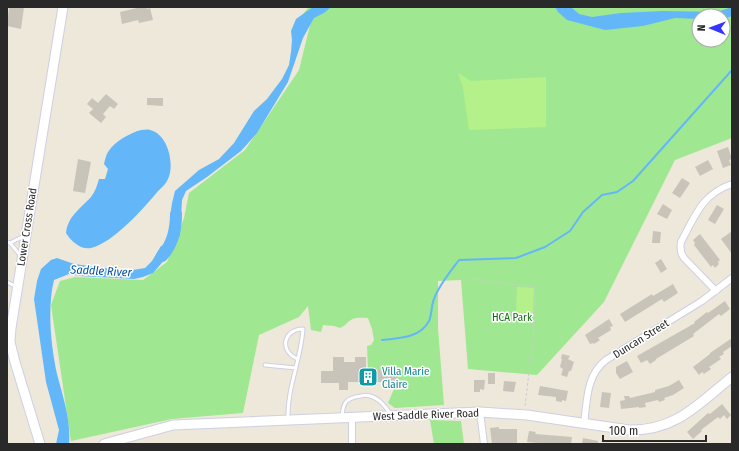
<svg xmlns="http://www.w3.org/2000/svg" width="739" height="451" font-family="'Fira Sans Condensed',sans-serif">
<rect width="100%" height="100%" fill="#ede8d9"/>
<path fill="#9fe891" fill-rule="evenodd" d="M 309,7 L 732,7 L 732,138 L 675,160 L 604,302 L 537,375 L 468,369 L 461,280 L 438,281 L 438,328 L 444,405 L 395,408 L 388,403 L 397,382 L 397,370 L 368,370 L 367,346 L 371,345 L 374,340 L 372,329 L 368,318 C 362,318 356,317 351,320 C 346,323 345,326 340,328 L 334,326 L 323,325 L 321,332 L 311,330 L 308,306 L 299,317 L 259,335 L 243,413 L 172,419 L 71,441 L 51,305 L 60,281 L 75,277 L 143,280 L 167,262 L 184,218 L 189,193 L 245,150 L 299,70 L 312,17 L 303,14 ZM 699,16 L 723,16 L 723,40 L 699,40 Z
M 430,420 L 461,421 L 464,444 L 434,444 Z"/>
<path fill="#b4f18b" d="M 458,73 L 471,81 L 546,77 L 546,127 L 469,130 L 463,88 Z
M 517,287 L 534,288 L 533,315 L 516,314 Z"/>
<path fill="#63b7f8" d="M 313,7 L 331,7 L 324,13 L 314,18 L 303,38 L 288,82 L 257,133 L 241,151 L 207,177 L 186,191 L 182,200 L 180,235 L 174,249 L 153,273 L 143,277 L 134,279 L 80,276 L 69,274 L 54,280 C 47,308 51,347 57,374 C 63,397 71,420 69,444 L 56,444 L 59,430 L 46,382 L 34,299 L 37,281 L 41,269 L 51,260 L 57,258 L 74,264 L 127,271 L 145,268 L 152,261 L 161,246 L 167,245 L 172,241 L 174,234 L 175,228 L 172,222 L 171,210 L 172,203 L 175,191 L 199,170 L 219,159 L 234,143 L 254,111 L 267,99 L 282,79 L 289,65 L 291,52 L 292,40 L 291,31 L 296,19 Z
M 555,7 L 571,7 L 579,14 L 592,17 L 621,13 L 663,11 L 717,12 L 732,7 L 732,16 L 723,19 L 723,16 L 699,16 L 699,19 L 675,18 L 643,26 L 605,30 L 567,20 L 558,12 Z
M 141,130 C 144,130 147,129 150,130 C 168,134 175,164 168,179 C 166,184 162,187 158,191 C 144,208 113,243 91,248 C 80,250 71,241 66,233 C 68,216 80,209 91,197 C 95,192 97,186 99,179 L 105,179 L 108,169 L 104,164 C 105,160 106,155 108,152 C 115,141 130,133 141,130 Z"/>
<g fill="none" stroke-linecap="round" stroke-linejoin="round">
<path stroke="#63b7f8" stroke-width="2" d="M 382,340 C 400,338 420,338 429,321 C 432,315 431,306 434,299 C 439,285 450,272 459,260 L 516,258 L 545,247 L 570,231 L 583,212 L 602,195 L 617,192 L 633,181 L 732,70"/>
<path stroke="#63b7f8" stroke-width="12" d="M 162,256 C 172,245 176,229 176,214"/>
</g>
<path fill="#c8c4b9" d="M 9,7 L 24,7 L 21,29 L 7,26 Z
M 141,7 L 146,7 L 147,9 L 150,8 L 153,20 L 139,23 L 138,20 L 122,24 L 120,12 Z
M 106,94 L 118,104 L 114,109 L 110,106 L 103,114 L 106,117 L 101,123 L 89,113 L 93,109 L 87,104 L 92,98 L 98,103 Z
M 147,98 L 163,98 L 163,106 L 147,105 Z
M 728,147 L 732,159 L 729,160 L 731,165 L 723,168 L 717,151 Z
M 78,159 L 91,162 L 85,193 L 73,191 Z
M 708,160 L 713,169 L 700,176 L 695,167 Z
M 682,178 L 690,183 L 680,198 L 672,193 Z
M 663,204 L 672,210 L 667,219 L 657,214 Z
M 717,205 L 724,209 L 715,224 L 708,220 Z
M 653,231 L 661,232 L 660,243 L 652,243 Z
M 732,231 L 732,254 L 721,239 Z
M 700,234 L 720,260 L 718,262 L 719,264 L 715,268 L 713,265 L 711,267 L 694,245 L 695,243 L 693,240 Z
M 661,259 L 667,269 L 661,273 L 655,263 Z
M 673,284 L 678,293 L 664,302 L 662,299 L 625,322 L 620,314 L 652,294 L 653,296 Z
M 725,301 L 730,309 L 721,316 L 719,314 L 693,334 L 694,336 L 656,359 L 656,360 L 650,364 L 647,360 L 641,363 L 637,356 L 695,323 L 694,322 L 707,312 L 708,313 Z
M 609,319 L 613,326 L 610,327 L 611,330 L 598,338 L 600,340 L 594,344 L 593,343 L 590,344 L 585,335 Z
M 732,338 L 732,346 L 723,352 L 724,354 L 719,357 L 721,359 L 709,367 L 711,369 L 704,374 L 702,372 L 699,375 L 693,367 L 710,354 L 710,353 Z
M 562,354 L 570,356 L 568,359 L 574,362 L 571,371 L 569,371 L 567,377 L 561,375 L 563,369 L 560,367 L 562,359 L 561,359 Z
M 333,357 L 344,357 L 344,362 L 355,362 L 355,357 L 366,357 L 366,370 L 397,370 L 397,382 L 348,382 L 348,390 L 339,390 L 339,383 L 321,383 L 321,371 L 333,371 Z
M 627,361 L 633,372 L 620,379 L 616,373 L 616,367 Z
M 488,373 L 495,373 L 495,384 L 488,384 Z
M 474,380 L 485,380 L 484,390 L 480,389 L 480,392 L 474,392 Z
M 679,380 L 684,388 L 673,395 L 664,398 L 665,400 L 659,402 L 658,400 L 645,403 L 646,407 L 639,408 L 639,407 L 621,409 L 620,401 L 625,400 L 624,396 L 629,396 L 630,398 L 655,392 L 655,390 L 669,386 Z
M 504,381 L 516,382 L 514,392 L 503,391 Z
M 540,386 L 568,391 L 566,401 L 562,400 L 562,402 L 556,401 L 556,397 L 538,395 Z
M 602,392 L 611,393 L 609,408 L 600,407 Z
M 722,404 L 731,415 L 727,419 L 724,415 L 720,419 L 718,417 L 701,430 L 702,431 L 693,439 L 687,432 L 708,413 L 710,414 Z
M 499,427 L 499,429 L 517,429 L 517,444 L 492,444 L 490,428 Z
M 529,431 L 536,432 L 535,434 L 572,437 L 571,444 L 548,444 L 527,442 Z
M 583,438 L 598,441 L 598,444 L 582,444 Z"/>
<g fill="none" stroke-linecap="round" stroke-linejoin="round">
<defs>
<path id="lane" d="M 7,242 L 10,243 L 20,255
M 10,243 L 24,236
M 7,282 L 17,287
M 265,365 L 296,368
M 342,417 C 343,402 346,398 361,396 C 364,395 367,395 370,396 C 379,398 387,408 391,415
M 288,418 C 287,388 301,360 303,329 C 284,329 278,351 298,359"/>
<path id="street" d="M 716,291 L 684,258 C 680,253 680,248 681,242 C 695,216 702,194 732,184
M 480,412 L 484,444
M 352,418 L 352,444
M 584,424 C 587,402 586,375 606,360 L 702,301 L 732,278"/>
<path id="secondary" d="M 40,444 L 15,362 L 10,342 L 11,328 L 63,7
M 104,444 L 173,425 L 480,412 L 527,415 L 629,430 C 676,431 698,404 732,377"/>
</defs>
<use href="#lane" stroke="#cecfe3" stroke-width="5"/>
<use href="#street" stroke="#cecfe3" stroke-width="8"/>
<use href="#secondary" stroke="#cecfe3" stroke-width="11"/>
<path stroke="#ccc" stroke-width="1" stroke-dasharray="3 2" stroke-linecap="butt" d="M 472,279 L 535,287 L 535,322 L 525,406"/>
<use href="#lane" stroke="#fff" stroke-width="3"/>
<use href="#street" stroke="#fff" stroke-width="6"/>
<use href="#secondary" stroke="#fff" stroke-width="9"/>
</g>
<defs>
<symbol id="building-square" viewBox="-11 -11 22 22"><rect x="-9" y="-9" width="18" height="18" rx="4" fill="#0f9aa8" stroke="#fff"/><path d="M-4-6H4V6H1V3H-1V6H-4ZM-2.5-4.3h1.7v1.8h-1.7ZM.8-4.3h1.7v1.8H.8ZM-2.5-1h1.7V.8h-1.7ZM.8-1h1.7V.8H.8Z" fill="#fff"/></symbol>
</defs>
<g fill-rule="evenodd">
<use href="#building-square" x="357" y="366" width="22" height="22"/>
</g>
<g text-anchor="middle" dominant-baseline="central" stroke-width="3" stroke-linejoin="round" paint-order="stroke">
<g font-size="11" fill="#292929" stroke="#fff">
<text transform="translate(27 227) rotate(-81)">Lower Cross Road</text>
<text transform="translate(641 339) rotate(-32)">Duncan Street</text>
<text transform="translate(426 415) rotate(-2)">West Saddle River Road</text>
</g>
<g font-size="11" fill="#166b14" stroke="#fff">
<text x="512" y="317">HCA Park</text>
</g>
<g font-size="11" fill="#0d838f" stroke="#fff" text-anchor="start">
<text x="382" y="371">Villa Marie<tspan x="382" dy="13">Claire</tspan></text>
</g>
<g font-size="12" font-style="italic" fill="#0250a4" stroke="#fff">
<text transform="translate(101 271) rotate(3)">Saddle River</text>
</g>
</g>
<rect width="739" height="451" fill="none" stroke="#292929" stroke-width="16"/>
<g transform="translate(711 28) rotate(271)"><circle r="19" fill="#ffffff" stroke="#a9a9a9"/>
<path d="M0-3L7 15L0 10L-7 15Z" fill="#3436ff"/>
<text y="-6" font-size="11" font-weight="bold" text-anchor="middle" fill="#292929">N</text>
</g>
<path d="M603 435v6h103v-6" fill="none" stroke="#292929" stroke-width="2"/>
<text x="609" y="435" font-size="12" fill="#292929" stroke="#ffffff" stroke-width="3" paint-order="stroke">100 m</text>
</svg>
